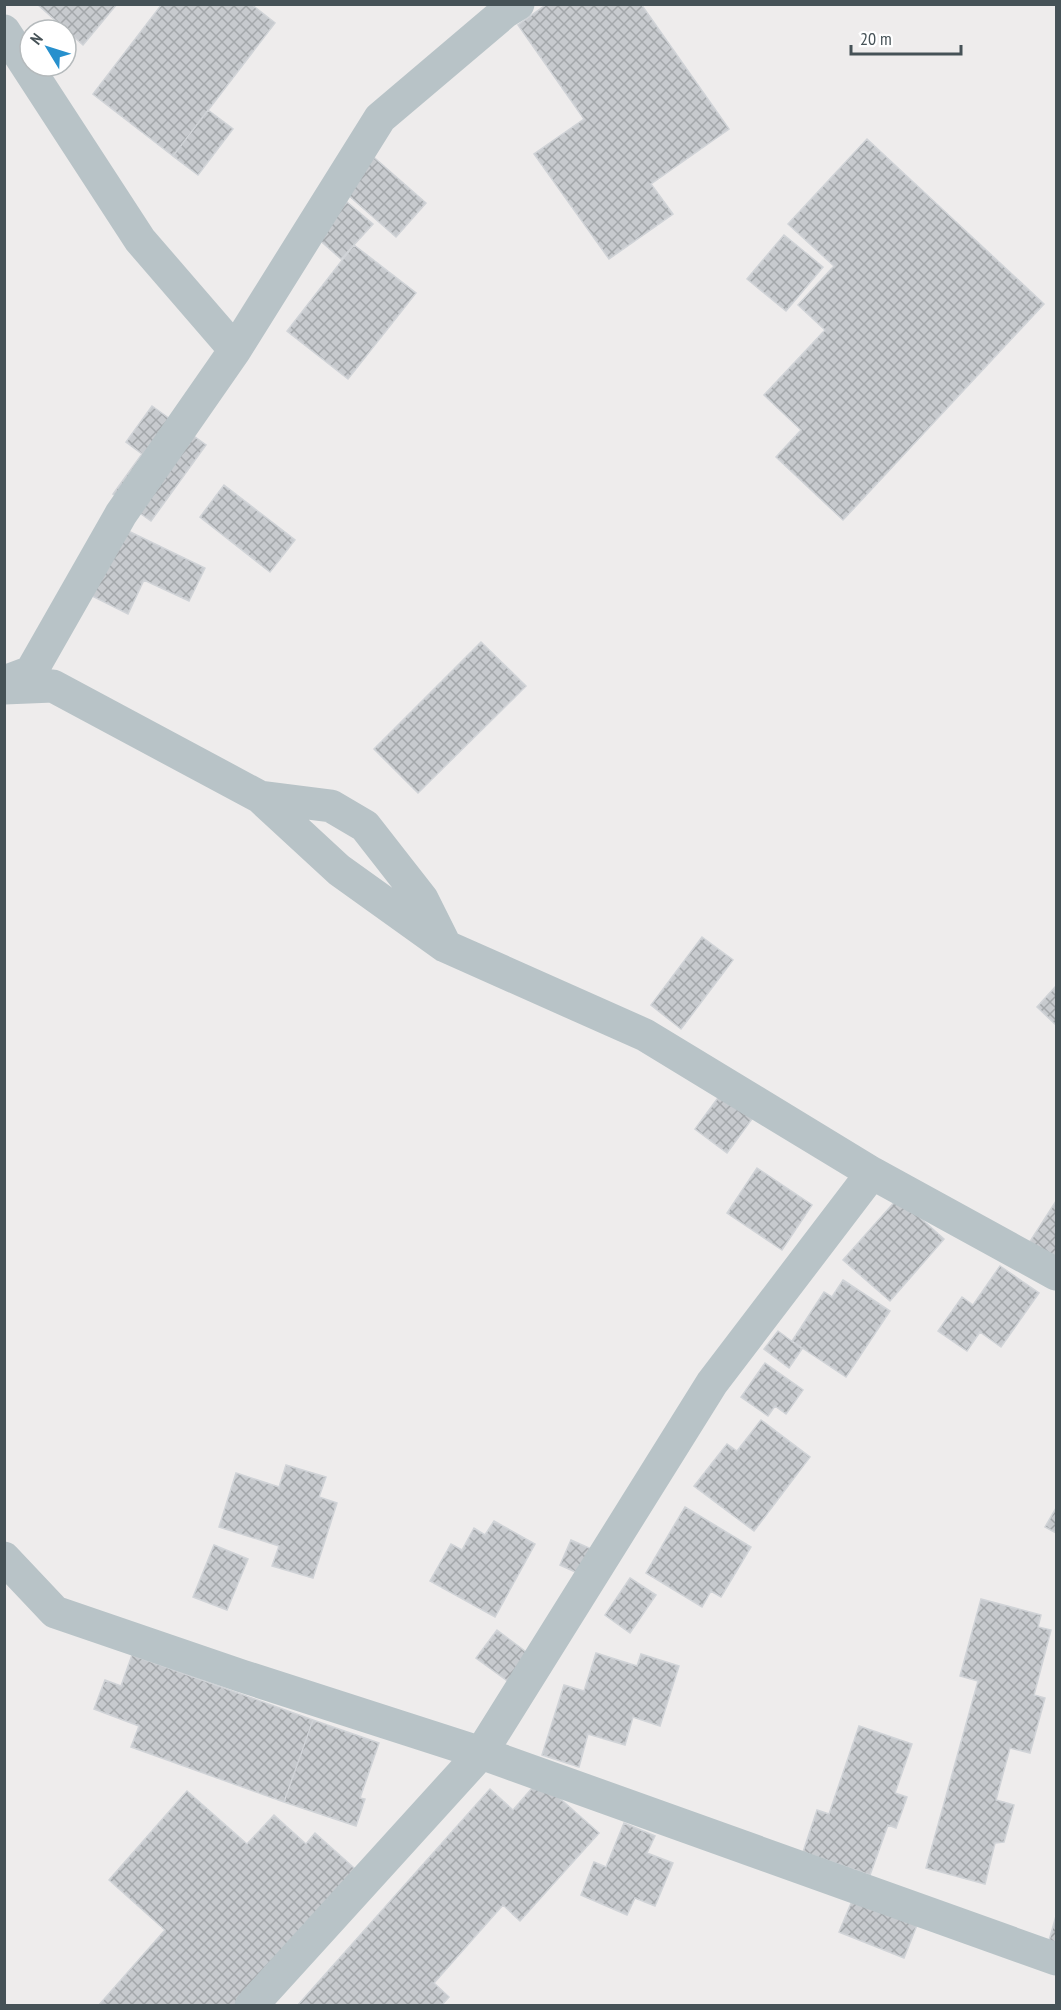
<svg xmlns="http://www.w3.org/2000/svg" width="1061" height="2010" font-family="'PT Sans Narrow',sans-serif">
<defs>
<pattern id="building-cross-hatch" width="8" height="8" patternUnits="userSpaceOnUse" patternTransform="scale(1.5)"><rect width="8" height="8" fill="#c7cace"/><path d="M0 0l8 8M0 8l8-8" fill="none" stroke="#a3a7aa"/></pattern>
</defs>
<rect width="100%" height="100%" fill="#eeecec"/>
<path fill="url(#building-cross-hatch)" stroke="#d0d3d7" stroke-width="1.5" d="M 37,4 L 117,4 L 83,45 Z
M 162,4 L 251,4 L 275,23 L 173,156 L 93,94 Z
M 547,4 L 641,4 L 729,129 L 651,184 L 673,214 L 609,259 L 534,154 L 584,119 L 518,25 Z
M 208,110 L 233,129 L 198,175 L 173,156 Z
M 867,139 L 1044,304 L 843,520 L 776,457 L 801,430 L 764,395 L 825,330 L 798,305 L 834,266 L 788,224 Z
M 369,153 L 426,203 L 396,237 L 339,187 Z
M 347,202 L 373,224 L 341,259 L 316,237 Z
M 784,235 L 823,267 L 786,311 L 747,279 Z
M 354,245 L 416,293 L 348,379 L 287,331 Z
M 152,406 L 206,445 L 151,521 L 113,494 L 142,454 L 126,442 Z
M 224,485 L 295,540 L 270,572 L 200,517 Z
M 120,527 L 205,568 L 189,601 L 144,580 L 128,614 L 88,594 Z
M 481,642 L 526,686 L 418,793 L 374,749 Z
M 702,937 L 733,960 L 681,1029 L 651,1005 Z
M 1056,986 L 1056,1025 L 1037,1007 Z
M 720,1095 L 752,1119 L 727,1153 L 695,1129 Z
M 757,1168 L 812,1205 L 782,1250 L 727,1213 Z
M 898,1198 L 944,1239 L 890,1301 L 843,1260 Z
M 1056,1201 L 1056,1261 L 1029,1243 Z
M 1000,1266 L 1039,1293 L 1001,1347 L 980,1332 L 967,1351 L 938,1331 L 962,1297 L 973,1305 Z
M 843,1280 L 890,1311 L 846,1377 L 792,1341 L 824,1292 L 832,1297 Z
M 778,1331 L 802,1349 L 789,1368 L 764,1349 Z
M 765,1363 L 803,1390 L 786,1414 L 775,1406 L 768,1416 L 741,1397 Z
M 761,1420 L 810,1457 L 754,1531 L 694,1486 L 727,1444 L 737,1451 Z
M 286,1465 L 326,1477 L 319,1497 L 337,1503 L 313,1578 L 272,1566 L 279,1546 L 219,1527 L 236,1473 L 279,1487 Z
M 685,1507 L 751,1547 L 721,1597 L 711,1591 L 702,1607 L 646,1573 Z
M 1056,1508 L 1056,1533 L 1045,1527 Z
M 494,1521 L 535,1544 L 495,1617 L 430,1581 L 451,1544 L 462,1550 L 474,1528 L 485,1535 Z
M 571,1540 L 605,1555 L 593,1580 L 560,1565 Z
M 214,1545 L 248,1559 L 227,1610 L 193,1597 Z
M 630,1578 L 656,1595 L 630,1633 L 605,1615 Z
M 981,1599 L 1041,1615 L 1038,1627 L 1051,1630 L 1034,1695 L 1045,1698 L 1030,1753 L 1010,1748 L 996,1800 L 1014,1805 L 1004,1842 L 995,1843 L 985,1884 L 926,1868 L 978,1681 L 960,1676 Z
M 497,1630 L 534,1658 L 513,1685 L 476,1658 Z
M 596,1653 L 637,1666 L 641,1654 L 679,1666 L 660,1726 L 633,1717 L 625,1745 L 588,1734 L 579,1767 L 542,1755 L 564,1685 L 584,1691 Z
M 132,1655 L 313,1720 L 284,1802 L 131,1747 L 139,1726 L 94,1709 L 105,1680 L 121,1686 Z
M 313,1720 L 379,1743 L 360,1798 L 365,1799 L 356,1826 L 284,1802 Z
M 859,1726 L 912,1744 L 895,1793 L 907,1797 L 896,1828 L 888,1825 L 870,1875 L 803,1852 L 817,1810 L 829,1814 Z
M 539,1780 L 599,1833 L 520,1921 L 503,1905 L 434,1983 L 449,1997 L 441,2006 L 297,2006 L 490,1789 L 513,1810 Z
M 187,1791 L 247,1844 L 274,1815 L 306,1844 L 315,1833 L 372,1884 L 265,2006 L 98,2006 L 165,1930 L 109,1880 Z
M 624,1823 L 655,1836 L 647,1853 L 673,1863 L 655,1906 L 635,1898 L 627,1915 L 581,1895 L 594,1862 L 606,1867 Z
M 857,1889 L 921,1915 L 904,1958 L 839,1932 Z
M 1056,1916 L 1056,1954 L 1046,1951 Z"/>
<g fill="none" stroke-linecap="round" stroke-linejoin="round">
<path stroke="#b8c3c7" stroke-width="33" d="M 4,31 L 140,240 L 235,350
M 4,682 L 31,672 L 121,514 L 235,350 L 380,118 L 505,12 L 518,4
M 4,688 L 53,686 L 260,797 L 339,870 L 445,946 L 645,1035 L 872,1173 L 1056,1274
M 260,797 L 331,806 L 365,826 L 422,899 L 444,943
M 4,1558 L 55,1612 L 242,1676 L 481,1753 L 1056,1959
M 251,2006 L 481,1753 L 712,1383 L 872,1173"/>
</g>
<rect width="1061" height="2010" fill="none" stroke="#465257" stroke-width="12"/>
<g transform="translate(48 48) rotate(308)"><circle r="28" fill="#ffffff" stroke="#b5babc" stroke-width="1.5"/>
<path d="M0-4.5L10 22L0 15L-10 22Z" fill="#2790cd"/>
<text y="-9" font-size="16" font-weight="bold" text-anchor="middle" fill="#465257">N</text>
</g>
<path d="M851 45v9h110v-9" fill="none" stroke="#465257" stroke-width="3"/>
<text x="860" y="45" font-size="18" fill="#465257" stroke="#ffffff" stroke-width="4.5" paint-order="stroke">20 m</text>
</svg>
